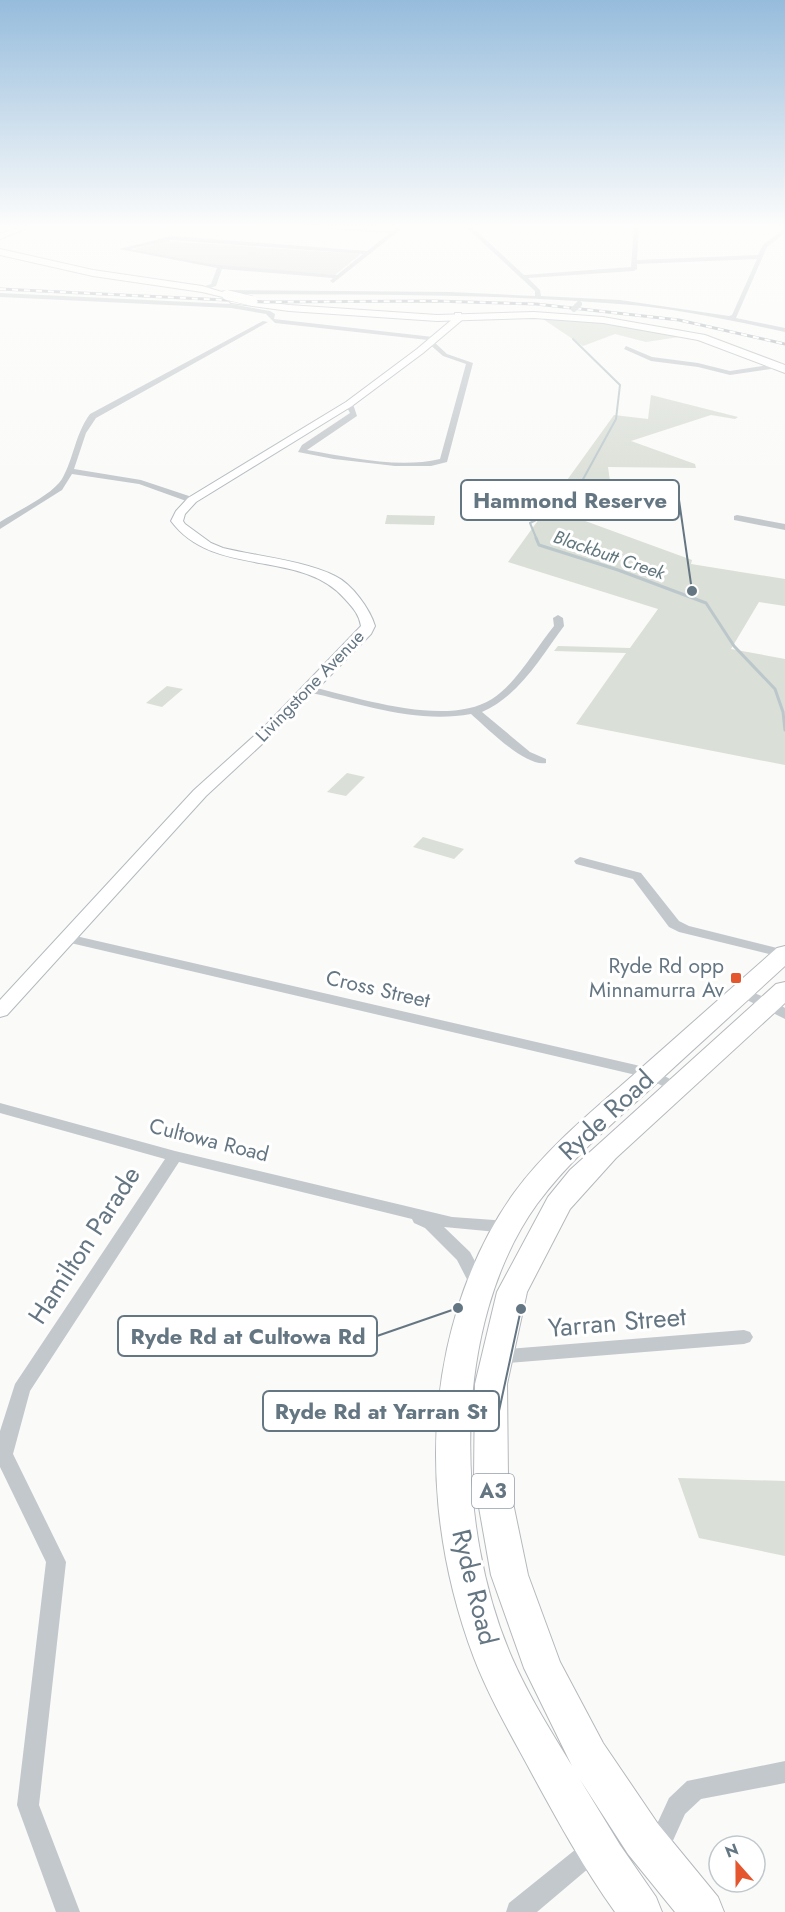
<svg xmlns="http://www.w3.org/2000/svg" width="785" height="1912" font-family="Jost,sans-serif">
<rect width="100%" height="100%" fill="#fafaf8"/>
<path fill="#dadfd7" d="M 165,241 L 361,254 L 335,275 L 212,266 L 138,252 L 135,249 Z
M 540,317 L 594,321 L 686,336 L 646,342 L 615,334 L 583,346 Z
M 651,395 L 738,417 L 735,419 L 711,415 L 631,441 L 695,464 L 696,468 L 608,467 L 613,503 L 577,518 L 692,560 L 691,564 L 785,579 L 785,606 L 759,602 L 731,649 L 785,659 L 785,765 L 576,724 L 626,653 L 554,651 L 558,646 L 630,648 L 658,609 L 508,562 L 614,415 L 648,419 Z
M 387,515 L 435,516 L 434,525 L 385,524 Z
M 167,686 L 183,689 L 162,707 L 146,703 Z
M 347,773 L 365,777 L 346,796 L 327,792 Z
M 423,837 L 464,849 L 454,859 L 413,847 Z
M 678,1478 L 785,1481 L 785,1556 L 699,1538 Z"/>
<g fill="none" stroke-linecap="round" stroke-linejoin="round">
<path stroke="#bbc7cb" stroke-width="2" d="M 537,540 L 530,523 L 570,503 L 616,419 L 620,385 L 573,339"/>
<path stroke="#bbc7cb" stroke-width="3" d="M 536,538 L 539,545 L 618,570 L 706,603 L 734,646 L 775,689 L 783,712 L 785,730"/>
<defs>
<path id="secondary" d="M 23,226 L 32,226 L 0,239 L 0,234 Z
M 455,313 L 461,313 L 462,320 L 423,353 L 352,406 L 196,502 L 185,514 L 183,521 L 185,524 L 211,543 L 223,548 C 256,556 306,561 335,576 C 352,584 370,609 375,626 L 371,634 L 274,733 L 206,796 L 7,1015 L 0,1017 L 0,1000 L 194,790 L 264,727 L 361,626 C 359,614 353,608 345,599 C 301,548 214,579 171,521 L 176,511 L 188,498 L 346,402 L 417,349 L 455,317 Z"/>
<path id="highway" d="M 0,249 L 93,270 L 202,286 L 232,295 L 227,298 L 202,292 L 93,276 L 0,255 Z
M 235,298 L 289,305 L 437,315 L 534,312 L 603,317 L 705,335 L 785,365 L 785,373 L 698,340 L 603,323 L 534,318 L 437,321 L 289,311 L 231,303 L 229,301 Z
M 785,946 L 785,966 C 739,1008 692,1051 646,1093 C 607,1128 568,1162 537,1204 C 450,1325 455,1527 512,1658 C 528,1695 551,1731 572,1766 L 524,1668 L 491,1575 L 474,1479 L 475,1384 L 497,1292 L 548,1197 L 570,1170 L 776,984 L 785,982 L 785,1003 L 616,1158 L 570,1209 L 527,1292 L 507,1384 L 508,1479 L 528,1575 L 560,1662 L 603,1743 L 658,1824 L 718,1897 L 724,1912 L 675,1912 L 628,1854 L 579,1778 L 620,1845 L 656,1897 L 662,1912 L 615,1912 C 583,1867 556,1818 530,1770 C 510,1733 489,1697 474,1658 C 437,1560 425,1452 447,1349 C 459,1294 481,1239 514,1193 C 547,1148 590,1113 631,1077 C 680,1034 728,991 777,948 Z"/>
</defs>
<use href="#secondary" stroke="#b3babf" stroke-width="2"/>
<use href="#highway" stroke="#b4b9bd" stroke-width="2"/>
<path fill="#c3c8cc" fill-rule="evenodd" d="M 303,226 L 393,230 L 399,226 L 405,226 L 333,283 L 330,281 L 333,278 L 222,269 L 216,286 L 202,291 L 200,288 L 211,284 L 217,268 L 119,249 L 172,236 L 367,251 L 390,233 L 305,228 ZM 172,240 L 363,254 L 337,275 L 210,264 L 130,249 Z
M 465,226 L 471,226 L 524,275 L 631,267 L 634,226 L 639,226 L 637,260 L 758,255 L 763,245 L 785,228 L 785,233 L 767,247 L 736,318 L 785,328 L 785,332 C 730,320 675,308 619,304 C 487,293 355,295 223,294 L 220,292 L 223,290 L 451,292 L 535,296 L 535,291 ZM 757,259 L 732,315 L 729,316 L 620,300 L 541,296 L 540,290 L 528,278 L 634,271 L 637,269 L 637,264 Z
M 0,293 L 231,304 L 270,311 L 275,314 L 274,319 L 433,337 L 436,339 L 433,341 L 447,354 L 473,363 L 447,462 L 431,466 L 395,466 L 334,459 L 298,452 L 302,445 L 350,413 L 345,404 L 349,402 L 353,404 L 357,416 L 307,450 C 349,457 398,469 440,459 L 466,364 L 443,356 L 428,343 L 428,340 L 275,323 L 266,314 L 231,308 L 0,297 Z
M 263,321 L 268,322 L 96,418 L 86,433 L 74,469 L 141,480 L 195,498 L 195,502 L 189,502 L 139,484 L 72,474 L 62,490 L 0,529 L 0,522 C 17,511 52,495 62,479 C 74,458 75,434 90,414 Z
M 626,346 L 652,357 L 698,363 L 730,371 L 783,363 L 785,367 L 730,375 L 698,367 L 651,361 L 624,349 Z
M 737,515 L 785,524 L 785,530 L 734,520 L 734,516 Z
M 558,615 L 563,618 L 564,626 C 541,657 519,696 482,712 L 530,752 L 546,759 L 546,763 C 525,767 487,728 471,714 C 417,724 361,704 308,692 L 303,689 L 308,686 C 357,697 446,728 492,699 C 516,684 536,648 554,626 L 553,618 Z
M 580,857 L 641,873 L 679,921 L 689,926 L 785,950 L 785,958 L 679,932 L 669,927 L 633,879 L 576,864 L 574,861 Z
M 67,934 L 636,1065 L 656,1071 L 682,1086 L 684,1089 L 682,1092 L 677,1094 L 646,1077 L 636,1075 L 62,941 L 60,938 Z
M 742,988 L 774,1001 L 785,1008 L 785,1019 L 737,995 L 735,992 L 737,989 Z
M 0,1103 L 175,1151 L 452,1217 L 508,1221 L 514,1223 L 516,1227 L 514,1231 L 508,1233 L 444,1227 L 470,1252 L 488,1286 L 485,1291 L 479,1292 L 473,1291 L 457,1260 L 425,1228 L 414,1223 L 412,1219 L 179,1162 L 30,1391 L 13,1454 L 66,1562 L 39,1805 L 80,1912 L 56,1912 L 17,1805 L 46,1562 L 0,1467 L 0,1431 L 15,1384 L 165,1159 L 0,1113 Z
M 744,1330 L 750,1332 L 753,1337 L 750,1342 L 744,1344 L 497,1364 L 491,1362 L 488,1357 L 491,1352 L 497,1350 Z
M 785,1761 L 785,1783 L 701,1799 L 685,1814 L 666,1856 L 658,1860 L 650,1856 L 646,1848 L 669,1798 L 687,1781 Z
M 594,1837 L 602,1841 L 606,1849 L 602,1857 L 537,1912 L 506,1912 L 509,1903 L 586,1841 Z"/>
<use href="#secondary" fill="#fff" fill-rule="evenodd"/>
<use href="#highway" fill="#fff" fill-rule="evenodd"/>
<defs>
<path id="rail" d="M 0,289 L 265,302 L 434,301 L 536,304 L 679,320 L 785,344"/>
</defs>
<use href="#rail" stroke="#a2aab0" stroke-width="3"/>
<use href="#rail" stroke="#fff" stroke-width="2" stroke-dasharray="6" stroke-linecap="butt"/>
<defs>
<path id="highway-bridge" d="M 227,295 L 252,301"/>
</defs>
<use href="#highway-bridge" stroke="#b4b9bd" stroke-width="11" stroke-linecap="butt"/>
<path stroke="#c3c8cc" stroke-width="6" d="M 574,309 L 579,304"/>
<use href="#highway-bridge" stroke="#fff" stroke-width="10"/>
</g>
<linearGradient id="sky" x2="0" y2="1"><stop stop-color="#96bcdc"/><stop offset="0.46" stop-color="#fdfdfc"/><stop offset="1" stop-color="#fdfdfc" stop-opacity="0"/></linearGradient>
<rect width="785" height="493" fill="url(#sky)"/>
<rect fill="#e4572e" stroke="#fff" stroke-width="2" x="730" y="972" width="12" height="12" rx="3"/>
<g text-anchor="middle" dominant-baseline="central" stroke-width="6" stroke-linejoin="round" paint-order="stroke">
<g font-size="18" font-style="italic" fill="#60757c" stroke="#fff">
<text transform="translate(609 555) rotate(19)">Blackbutt Creek</text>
</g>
<g font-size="18" fill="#657683" stroke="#fff">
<text transform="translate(310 686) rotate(-46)">Livingstone Avenue</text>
</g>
<rect fill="#fff" stroke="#939fa8" stroke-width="1.5" x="472" y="1474" width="42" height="34" rx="4.5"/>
<g font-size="20" font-weight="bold" fill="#657683">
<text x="493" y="1491">A3</text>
</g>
<g font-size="21" fill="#657683" stroke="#fff" text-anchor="end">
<text x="724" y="966">Ryde Rd opp<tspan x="724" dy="24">Minnamurra Av</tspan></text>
</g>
<g font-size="21" fill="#657683" stroke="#fff">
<text transform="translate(378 989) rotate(13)">Cross Street</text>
<text transform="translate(209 1140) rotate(14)">Cultowa Road</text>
</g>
<g font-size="26" fill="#657683" stroke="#fff">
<text transform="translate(606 1115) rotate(-43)">Ryde Road</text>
<text transform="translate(84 1245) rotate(-57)">Hamilton Parade</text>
<text transform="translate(617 1322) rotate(-5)">Yarran Street</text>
<text transform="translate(475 1587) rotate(76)">Ryde Road</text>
</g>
</g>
<path fill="none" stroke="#657683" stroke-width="2" d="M692 591L679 500M458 1308L377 1336M521 1309L499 1411"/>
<g fill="#657683" stroke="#fff" stroke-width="2">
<circle cx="692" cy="591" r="6"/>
<circle cx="458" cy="1308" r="6"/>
<circle cx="521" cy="1309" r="6"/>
</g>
<g fill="#fff" stroke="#657683" stroke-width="2">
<rect x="461" y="480" width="218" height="40" rx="6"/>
<rect x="118" y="1316" width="259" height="40" rx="6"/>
<rect x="263" y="1391" width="236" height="40" rx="6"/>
</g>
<g font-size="22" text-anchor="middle" font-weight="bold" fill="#657683">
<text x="570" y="508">Hammond Reserve</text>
<text x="248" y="1344">Ryde Rd at Cultowa Rd</text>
<text x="381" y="1419">Ryde Rd at Yarran St</text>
</g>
<g transform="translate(737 1864) rotate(339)"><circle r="28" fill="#ffffff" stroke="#c1c8cd" stroke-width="1.5"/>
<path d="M0-4.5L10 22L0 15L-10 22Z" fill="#e4572e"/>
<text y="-9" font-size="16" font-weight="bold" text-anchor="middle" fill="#657683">N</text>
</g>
</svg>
